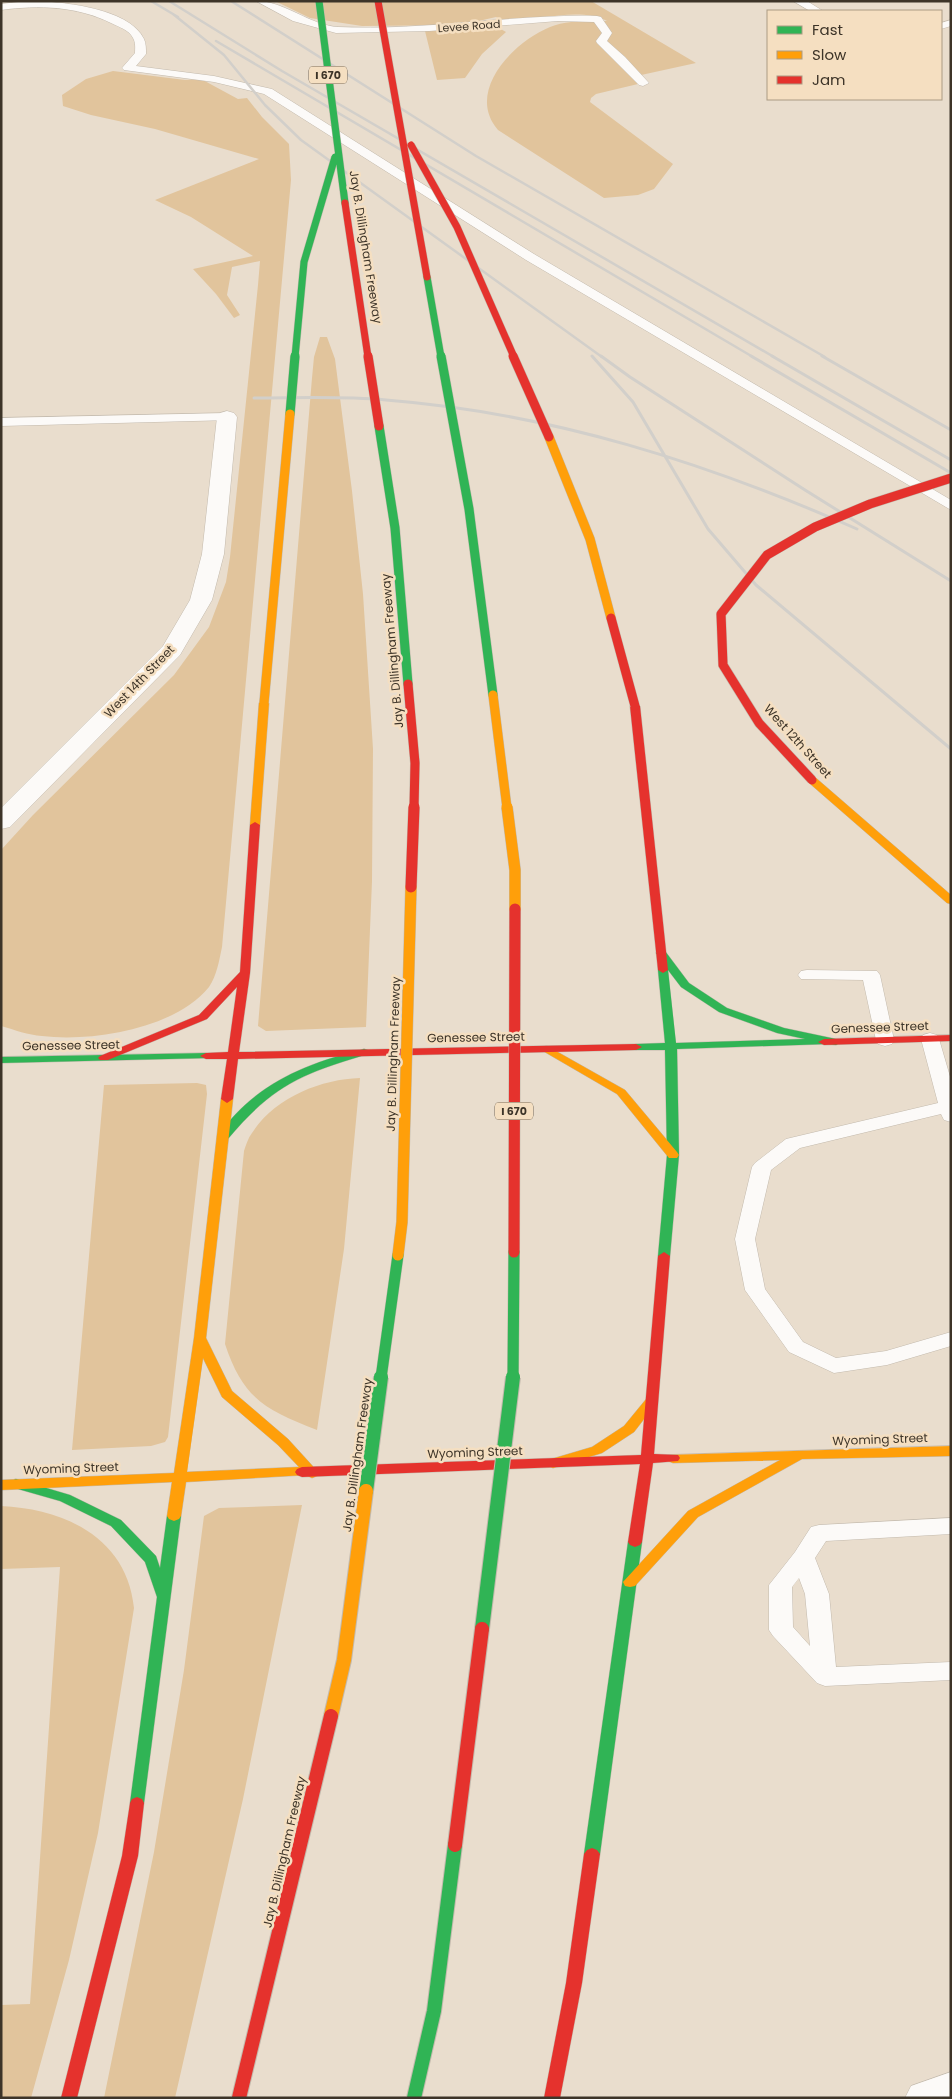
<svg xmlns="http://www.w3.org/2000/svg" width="952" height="2099" font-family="Poppins,sans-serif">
<rect width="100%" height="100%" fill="#e9ddcd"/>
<path fill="#e1c49c" d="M 275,1 L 591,1 L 696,63 L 632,77 L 638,84 L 596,94 L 591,98 L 590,102 L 673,164 L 654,189 L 638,195 L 604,198 L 498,130 C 465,92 513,42 550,27 C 567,20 588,21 607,21 C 573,3 514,30 496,17 L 461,25 L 362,26 L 310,18 Z
M 490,27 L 499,28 L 506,32 L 482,54 L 465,78 L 437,80 L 425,31 Z
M 113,71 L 185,80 L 201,79 L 238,99 L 247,98 L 262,117 L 289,144 L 291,180 L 222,947 C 219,961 217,975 209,987 C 175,1029 92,1042 42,1036 C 28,1035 15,1030 1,1026 L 1,850 L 33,815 L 174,675 L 209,627 L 226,582 L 230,557 L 258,285 L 260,261 L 232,267 L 227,295 L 240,315 L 234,318 L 216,294 L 193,269 L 253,256 L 191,217 L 155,200 L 259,159 L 155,129 L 91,115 L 63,106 L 62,95 L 86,79 Z
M 320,337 L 327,337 L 335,359 L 352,491 L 363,594 L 373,749 L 372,881 L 366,1027 L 266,1031 L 258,1026 L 312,378 L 314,357 Z
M 360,1078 L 344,1249 L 317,1430 C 266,1410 243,1399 225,1344 L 244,1151 C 246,1145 248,1138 252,1133 C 274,1098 321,1079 360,1078 Z
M 197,1083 L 206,1085 L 207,1094 L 168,1437 L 165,1442 L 151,1446 L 72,1450 L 104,1085 Z
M 302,1505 L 243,1799 L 175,2098 L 104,2098 L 154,1852 L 184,1670 L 204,1516 L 219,1508 Z
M 1,1506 C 65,1509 127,1538 134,1608 L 98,1833 L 69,1960 L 31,2098 L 1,2098 L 1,2005 L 30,2004 L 60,1567 L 1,1569 Z"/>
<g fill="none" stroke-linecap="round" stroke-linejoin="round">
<defs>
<path id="lane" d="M 27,1 C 57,1 129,7 144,39 C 146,43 146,49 146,54 L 136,66 L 214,76 L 272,89 L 534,254 L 951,500 L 951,510 L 526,260 L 264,94 L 214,82 L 124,70 L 122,68 L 135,53 C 135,49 136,43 133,38 C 129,30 119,27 111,23 C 76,6 39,5 1,10 L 1,4 Z
M 256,1 C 285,1 309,25 338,27 C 425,31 511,14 597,16 L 601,17 L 612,33 L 607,41 L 625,57 L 649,83 L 643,86 L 639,85 L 597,43 L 596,41 L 602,33 L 594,22 L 558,21 L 429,31 L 336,33 L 293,21 Z
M 793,1 L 807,1 L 823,11 L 810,11 Z
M 951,20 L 951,26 L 941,29 L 941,23 Z
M 227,413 L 234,417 L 232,420 L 1,426 L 1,418 Z
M 807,970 L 877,971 L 880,975 L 894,1040 L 892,1044 L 885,1046 L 878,1044 L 876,1040 L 863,980 L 801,979 L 798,975 L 801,971 Z
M 930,1033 L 937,1035 L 939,1039 L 951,1080 L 951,1122 L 944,1120 L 941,1114 L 800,1148 L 771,1170 L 755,1239 L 765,1289 L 803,1342 L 836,1358 L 886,1351 L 951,1332 L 951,1346 L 887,1365 L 834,1373 L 789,1352 L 745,1290 L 735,1239 L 752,1167 L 755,1163 L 786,1139 L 938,1103 L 921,1039 L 923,1035 Z
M 951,1518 L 951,1534 L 826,1541 L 815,1558 L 829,1594 L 836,1667 L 951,1662 L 951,1680 L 825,1686 L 817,1683 L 773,1636 L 769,1630 L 769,1585 L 795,1552 L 811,1527 L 819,1525 ZM 799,1578 L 805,1594 L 810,1646 L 793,1627 L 792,1587 Z"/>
<path id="street" d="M 227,411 L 234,413 L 237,417 L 224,554 L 212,600 L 180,655 L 10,827 L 1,829 L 1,808 L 163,646 L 190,600 L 202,554 L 217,417 L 220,413 Z
M 951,2072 L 951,2098 L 905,2098 L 911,2086 Z"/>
<path id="fast" d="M 661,950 L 665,951 L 689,983 L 727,1008 L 784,1028 L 836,1039 L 842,1042 L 836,1045 L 828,1044 L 677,1049 L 679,1155 L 670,1256 L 664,1260 L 658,1256 L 667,1155 L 665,1050 L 636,1050 L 630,1047 L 636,1044 L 665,1043 L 658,970 L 659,968 L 666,968 L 656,953 ZM 668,970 L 681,987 L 719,1012 L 777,1033 L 805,1039 L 676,1043 Z
M 364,1049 L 368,1050 L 370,1052 L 368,1054 C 301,1074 273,1085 227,1140 L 223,1141 L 217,1137 C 254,1084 304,1064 364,1049 Z
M 206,1053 L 212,1056 L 210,1058 L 1,1063 L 1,1057 Z
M 16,1479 L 70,1495 L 121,1520 L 156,1556 L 160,1568 L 167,1516 L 169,1513 L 174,1511 L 179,1513 L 181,1516 L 144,1803 L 142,1807 L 137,1809 L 132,1807 L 130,1803 L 157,1597 L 145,1562 L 111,1526 L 60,1501 L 11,1487 L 9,1484 L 11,1481 Z
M 635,1537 L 640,1539 L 642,1542 L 600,1854 L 597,1858 L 592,1860 L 587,1858 L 584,1854 L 628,1542 L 630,1539 Z"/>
<path id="slow" d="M 264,700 L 269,703 L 260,825 L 255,828 L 250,825 L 259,703 Z
M 812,777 L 816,778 L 951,895 L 951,904 L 947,903 L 808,782 L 807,780 L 808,778 Z
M 547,1046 L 625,1090 L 677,1152 L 679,1155 L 677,1158 L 669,1158 L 617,1094 L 543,1051 L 541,1049 L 543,1047 Z
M 227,1095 L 233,1099 L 206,1338 L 232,1391 L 288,1439 L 319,1473 L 317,1476 L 312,1478 L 306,1475 L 186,1482 L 181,1516 L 179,1519 L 174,1521 L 169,1519 L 167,1516 L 172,1482 L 1,1490 L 1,1480 L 174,1473 L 194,1338 L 221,1099 ZM 203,1358 L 222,1397 L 278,1445 L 299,1467 L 187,1472 Z
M 652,1397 L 657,1398 L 658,1401 L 634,1432 L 602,1453 L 553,1468 L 548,1466 L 546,1463 L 548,1460 L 592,1447 L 624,1426 L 647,1398 Z
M 951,1446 L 951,1456 L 802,1459 L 698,1517 L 635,1586 L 630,1587 L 625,1586 L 623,1582 L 688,1511 L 780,1460 L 673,1463 L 668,1461 L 666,1458 L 668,1455 Z"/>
<path id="jam" d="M 635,703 L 640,706 L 668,970 L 663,973 L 658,970 L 630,706 Z
M 255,822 L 260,825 L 250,973 L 239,1052 L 636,1044 L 642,1047 L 636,1050 L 238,1059 L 233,1099 L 227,1103 L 221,1099 L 227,1059 L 206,1059 L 200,1056 L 206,1053 L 228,1052 L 237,987 L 207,1019 L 108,1060 L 100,1060 L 98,1058 L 100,1056 L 199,1015 L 240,972 L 250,825 Z
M 951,1035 L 951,1041 L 824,1045 L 818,1042 L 824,1039 Z
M 664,1252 L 670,1256 L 654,1454 L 678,1455 L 680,1458 L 678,1461 L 653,1463 L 642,1542 L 640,1545 L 635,1547 L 630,1545 L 628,1542 L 640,1464 L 302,1477 L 297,1475 L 295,1472 L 297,1469 L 302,1467 L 641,1455 L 658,1256 Z
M 137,1797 L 142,1799 L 144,1803 L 138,1856 L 77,2098 L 61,2098 L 122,1856 L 130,1803 L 132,1799 Z
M 592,1848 L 597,1850 L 600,1854 L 582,1983 L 560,2098 L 544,2098 L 566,1983 L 584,1854 L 587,1850 Z"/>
</defs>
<use href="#lane" stroke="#c3baad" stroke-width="1"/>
<use href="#street" stroke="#c3baad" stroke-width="1"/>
<use href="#fast" stroke="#c3baad" stroke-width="1"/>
<use href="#slow" stroke="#c3baad" stroke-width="1"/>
<use href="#jam" stroke="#c3baad" stroke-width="1"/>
<use href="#lane" fill="#fcfaf8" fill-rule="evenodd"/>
<use href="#street" fill="#fcfaf8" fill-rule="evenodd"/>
<use href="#fast" fill="#30b455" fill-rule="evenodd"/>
<use href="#slow" fill="#ff9f0a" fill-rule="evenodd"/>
<use href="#jam" fill="#e5322d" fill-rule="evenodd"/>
<path stroke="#d2cfca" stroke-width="2.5" d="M 151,1 L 178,17
M 169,1 L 282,71 L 774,357
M 231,1 L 476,156 L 825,357
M 173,14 L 224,55 L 265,105 L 301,140 L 602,357
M 216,41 L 753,357"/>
<path stroke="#d2cfca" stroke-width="3" d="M 592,356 L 633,402 L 708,529 L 756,585 L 951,749
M 601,356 L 630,377 L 805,490 L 951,581
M 751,356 L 951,473
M 772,356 L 951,460
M 822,356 L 951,430
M 254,398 C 298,398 342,396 386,400 C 551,413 707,463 857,529"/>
<defs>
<path id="fast-bridge-far3" d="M 319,1 L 345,203
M 427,277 L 441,357
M 295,357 L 304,262 L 335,157"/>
<path id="fast-bridge-far2" d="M 441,356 L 469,509 L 493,695
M 290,414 L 295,356
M 379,426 L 395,528 L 408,684"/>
<path id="fast-bridge-far1" d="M 381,1378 L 398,1255
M 513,1378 L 514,1252"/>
<path id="fast-bridge" d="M 366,1491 L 381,1377
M 482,1629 L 513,1377
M 414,2098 L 434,2011 L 455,1845"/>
<path id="slow-bridge-far2" d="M 549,437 L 590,539 L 611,618
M 493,695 L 507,808
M 264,703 L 290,414"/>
<path id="slow-bridge-far1" d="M 507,807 L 515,870 L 515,909
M 398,1255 L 402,1222 L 411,887"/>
<path id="slow-bridge" d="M 331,1716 L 344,1660 L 366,1491"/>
<path id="jam-bridge-far3" d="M 378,1 L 427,277
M 411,145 L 457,227 L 514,357
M 345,203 L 368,357"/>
<path id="jam-bridge-far2" d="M 368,356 L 379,426
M 513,356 L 549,437
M 611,618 L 635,706
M 408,684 L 415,763 L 414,808
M 812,780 L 759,723 L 723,665 L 721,614 L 767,555 L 815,527 L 870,504 L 951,478"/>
<path id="jam-bridge-far1" d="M 411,887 L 414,807
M 514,1252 L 515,909"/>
<path id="jam-bridge" d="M 455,1845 L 482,1629
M 239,2098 L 331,1716"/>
</defs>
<use href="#fast-bridge-far3" stroke="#c3baad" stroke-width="8" stroke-linecap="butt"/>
<use href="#fast-bridge-far2" stroke="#c3baad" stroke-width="10" stroke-linecap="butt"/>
<use href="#fast-bridge-far1" stroke="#c3baad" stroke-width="12" stroke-linecap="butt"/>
<use href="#fast-bridge" stroke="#c3baad" stroke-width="16" stroke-linecap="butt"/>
<use href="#slow-bridge-far2" stroke="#c3baad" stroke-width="10" stroke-linecap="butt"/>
<use href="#slow-bridge-far1" stroke="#c3baad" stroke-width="12" stroke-linecap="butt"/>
<use href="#slow-bridge" stroke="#c3baad" stroke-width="16" stroke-linecap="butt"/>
<use href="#jam-bridge-far3" stroke="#c3baad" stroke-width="8" stroke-linecap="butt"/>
<use href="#jam-bridge-far2" stroke="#c3baad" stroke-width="10" stroke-linecap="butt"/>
<use href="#jam-bridge-far1" stroke="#c3baad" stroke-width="12" stroke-linecap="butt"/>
<use href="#jam-bridge" stroke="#c3baad" stroke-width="16" stroke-linecap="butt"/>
<use href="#fast-bridge-far3" stroke="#30b455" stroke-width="7"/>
<use href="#fast-bridge-far2" stroke="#30b455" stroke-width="9"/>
<use href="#fast-bridge-far1" stroke="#30b455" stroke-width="11"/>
<use href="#fast-bridge" stroke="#30b455" stroke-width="14"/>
<use href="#slow-bridge-far2" stroke="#ff9f0a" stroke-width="9"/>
<use href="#slow-bridge-far1" stroke="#ff9f0a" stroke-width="11"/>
<use href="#slow-bridge" stroke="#ff9f0a" stroke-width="14"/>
<use href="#jam-bridge-far3" stroke="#e5322d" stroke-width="7"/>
<use href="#jam-bridge-far2" stroke="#e5322d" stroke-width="9"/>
<use href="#jam-bridge-far1" stroke="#e5322d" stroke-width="11"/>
<use href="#jam-bridge" stroke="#e5322d" stroke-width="14"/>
</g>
<g text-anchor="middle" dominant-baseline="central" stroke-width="5" stroke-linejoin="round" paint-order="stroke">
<g font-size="11" fill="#3d3428" stroke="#f5dfc1">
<text transform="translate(469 26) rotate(-4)">Levee Road</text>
</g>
<g fill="#f5dfc1" stroke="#746756" stroke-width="1">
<rect x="309" y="66.5" width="38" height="17" rx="4"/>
<rect x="495" y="1102.5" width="38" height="17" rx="4"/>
</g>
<g font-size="11" font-weight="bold" fill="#3d3428">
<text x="328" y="75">I 670</text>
<text x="514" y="1111">I 670</text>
</g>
<g font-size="12" fill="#3d3428" stroke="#f5dfc1">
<text transform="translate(366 247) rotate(81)">Jay B. Dillingham Freeway</text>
<text transform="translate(392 651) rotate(-95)">Jay B. Dillingham Freeway</text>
<text transform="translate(139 681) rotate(-46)">West 14th Street</text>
<text transform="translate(798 741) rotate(48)">West 12th Street</text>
<text transform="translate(880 1027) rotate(-2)">Genessee Street</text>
<text transform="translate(476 1037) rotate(-1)">Genessee Street</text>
<text transform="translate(71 1045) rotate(-1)">Genessee Street</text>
<text transform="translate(393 1054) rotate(-88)">Jay B. Dillingham Freeway</text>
<text transform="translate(880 1439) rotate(-2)">Wyoming Street</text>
<text transform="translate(475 1452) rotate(-2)">Wyoming Street</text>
<text transform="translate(357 1455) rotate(-82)">Jay B. Dillingham Freeway</text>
<text transform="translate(71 1468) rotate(-2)">Wyoming Street</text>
<text transform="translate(284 1852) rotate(-77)">Jay B. Dillingham Freeway</text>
</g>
</g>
<rect width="952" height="2099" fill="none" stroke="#3d3428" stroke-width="5"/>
<rect x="767" y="10" width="175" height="90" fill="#f5dfc1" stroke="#ab9b84"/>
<rect x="777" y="26" width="25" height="8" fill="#30b455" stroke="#ab9b84"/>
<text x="812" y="35" font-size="15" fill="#3d3428">Fast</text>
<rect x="777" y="51" width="25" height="8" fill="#ff9f0a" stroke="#ab9b84"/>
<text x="812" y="60" font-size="15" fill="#3d3428">Slow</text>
<rect x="777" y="76" width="25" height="8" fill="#e5322d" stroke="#ab9b84"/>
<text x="812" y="85" font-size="15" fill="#3d3428">Jam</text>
</svg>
